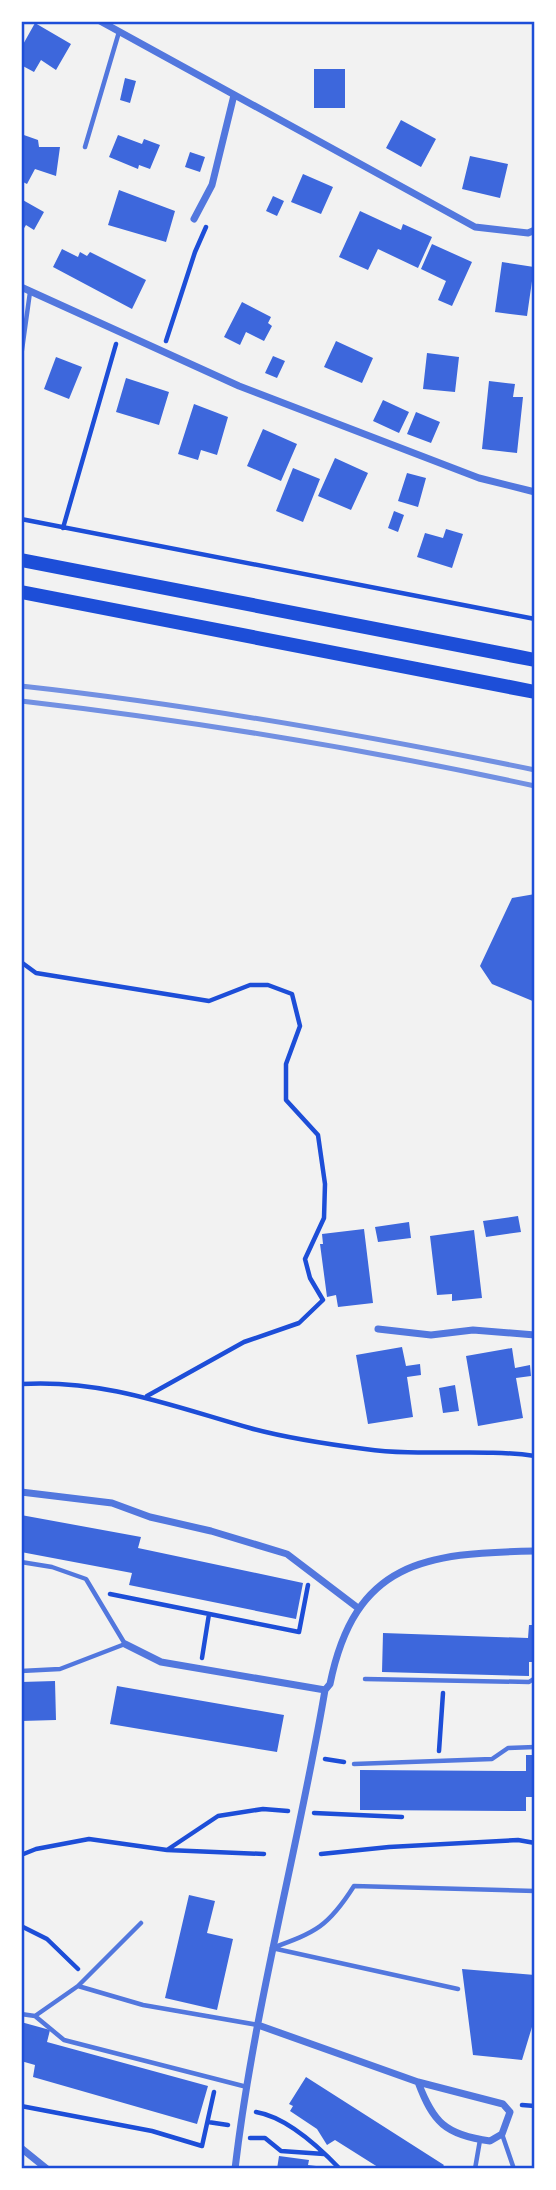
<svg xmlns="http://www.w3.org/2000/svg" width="556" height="2190" font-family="'Golos Text',sans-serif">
<rect width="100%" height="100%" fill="#f2f2f2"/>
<path fill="#3d67dc" d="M 35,23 L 71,44 L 56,70 L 41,60 L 34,72 L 21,65 L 21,48 Z
M 314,69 L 345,69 L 345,108 L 314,108 Z
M 125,78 L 136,81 L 130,103 L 120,100 Z
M 401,120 L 436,139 L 421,167 L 386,148 Z
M 21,134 L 38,140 L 39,147 L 60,147 L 56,176 L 35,169 L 27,184 L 21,181 Z
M 118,135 L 142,144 L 144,139 L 160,145 L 150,169 L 139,165 L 138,169 L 109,157 Z
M 190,152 L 205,157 L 200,172 L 185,167 Z
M 470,156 L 508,164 L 500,198 L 462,189 Z
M 303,174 L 333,187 L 321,214 L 291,202 Z
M 119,190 L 175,211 L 166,242 L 108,225 Z
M 273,196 L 284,201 L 277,216 L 266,211 Z
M 21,199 L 44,212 L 34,230 L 26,225 L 21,233 Z
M 360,211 L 401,230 L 403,224 L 432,237 L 418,268 L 378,249 L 368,270 L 339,257 Z
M 432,244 L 472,262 L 452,306 L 438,300 L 446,281 L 421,269 Z
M 62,249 L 78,257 L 80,252 L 87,256 L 90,252 L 146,280 L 132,309 L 53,267 Z
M 502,262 L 534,267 L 527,316 L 495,312 Z
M 242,302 L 271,317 L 268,323 L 272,326 L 264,341 L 246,332 L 240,345 L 224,337 Z
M 336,341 L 373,358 L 362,383 L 324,367 Z
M 427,353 L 459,357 L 455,392 L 423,389 Z
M 273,356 L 285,361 L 277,378 L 265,373 Z
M 56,357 L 82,367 L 69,399 L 44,389 Z
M 126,378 L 169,392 L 159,425 L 116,412 Z
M 489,381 L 515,384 L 513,397 L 523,397 L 517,453 L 482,449 Z
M 383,400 L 409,412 L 399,433 L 373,421 Z
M 194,404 L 228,417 L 217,455 L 201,450 L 198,460 L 178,454 Z
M 416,412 L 440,422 L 431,443 L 407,434 Z
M 263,429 L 297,444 L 281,481 L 247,466 Z
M 335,458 L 368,473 L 351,510 L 318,496 Z
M 293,468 L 320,479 L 303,522 L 276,511 Z
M 407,473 L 426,478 L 418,507 L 398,501 Z
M 394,511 L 404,515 L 398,532 L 388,528 Z
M 446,529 L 463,534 L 452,568 L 417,557 L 425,533 L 443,538 Z
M 535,894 L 535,1002 L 492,984 L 480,966 L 512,898 Z
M 518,1216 L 521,1232 L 486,1237 L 483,1221 Z
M 409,1222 L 411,1238 L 378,1242 L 375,1227 Z
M 364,1229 L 373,1303 L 338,1307 L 336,1295 L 327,1297 L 320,1244 L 323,1244 L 322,1234 Z
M 474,1230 L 482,1298 L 452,1301 L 452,1294 L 437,1295 L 430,1236 Z
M 402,1347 L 406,1366 L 420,1364 L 421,1375 L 407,1377 L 413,1417 L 368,1424 L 356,1355 Z
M 512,1348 L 515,1368 L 530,1365 L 531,1376 L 516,1378 L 523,1418 L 478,1426 L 466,1356 Z
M 455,1385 L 459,1411 L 443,1413 L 439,1388 Z
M 21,1515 L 141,1537 L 138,1548 L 303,1583 L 296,1619 L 129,1585 L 132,1573 L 21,1552 Z
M 529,1625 L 535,1625 L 535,1662 L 529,1662 L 529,1676 L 382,1672 L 383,1633 L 528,1638 Z
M 55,1681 L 56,1720 L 21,1721 L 21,1682 Z
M 117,1686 L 284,1715 L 277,1752 L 110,1724 Z
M 526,1755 L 535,1755 L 535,1797 L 526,1797 L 526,1811 L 360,1810 L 360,1770 L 526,1771 Z
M 189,1895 L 215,1901 L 207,1933 L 233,1939 L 217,2010 L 165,1998 Z
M 462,1969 L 535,1975 L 535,2017 L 522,2060 L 473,2055 Z
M 21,2022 L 50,2030 L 47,2042 L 208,2086 L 197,2124 L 33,2077 L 35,2065 L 21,2061 Z
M 306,2077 L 444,2165 L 441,2169 L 381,2169 L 335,2140 L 327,2145 L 317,2129 L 290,2111 L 293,2106 L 289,2104 Z
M 279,2156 L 309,2160 L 308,2165 L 316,2166 L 316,2169 L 277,2169 Z"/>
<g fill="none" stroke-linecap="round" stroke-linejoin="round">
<path stroke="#1d4ed8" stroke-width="4.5" d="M 166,341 L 195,252 L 206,227
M 21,519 L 535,619
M 63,528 L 116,344
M 21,962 L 36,973 L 209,1001 L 250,985 L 268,985 L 292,994 L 300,1026 L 286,1064 L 286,1100 L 318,1135 L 325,1184 L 324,1218 L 305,1259 L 310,1278 L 323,1300 L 299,1323 L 244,1342 L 147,1396
M 21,1384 C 104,1379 172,1406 250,1428 C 286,1438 327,1444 365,1449 C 422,1457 479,1448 535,1456
M 110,1594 L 299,1632 L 308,1585
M 202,1658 L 209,1614
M 439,1751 L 443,1693
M 325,1759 L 344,1762
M 314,1813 L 402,1817
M 167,1850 L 218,1816 L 263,1809 L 288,1811
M 321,1854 L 389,1847 L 518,1840 L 535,1843
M 21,1855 L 36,1849 L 89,1839 L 167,1850 L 264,1854
M 21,1926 L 47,1939 L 78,1969
M 522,2105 L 535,2106
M 21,2106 L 152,2131 L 202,2146 L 214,2092
M 256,2112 C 286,2117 319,2147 340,2169
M 208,2122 L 228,2125
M 250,2138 L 265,2138 L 281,2151 L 324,2154"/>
<path stroke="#5277de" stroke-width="4.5" d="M 85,147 L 119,32
M 21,357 L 30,292
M 21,1562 L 52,1567 L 86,1579 L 125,1644 L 60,1669 L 21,1671
M 365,1679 L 529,1682 L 535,1678
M 354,1764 L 492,1759 L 508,1748 L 535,1747
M 272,1948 C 316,1932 328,1927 354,1886 L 535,1891
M 272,1948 L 458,1989
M 78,1986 L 141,1923
M 21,2014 L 35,2016 L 64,2040 L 247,2087
M 35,2016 L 78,1986 L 143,2005 L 258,2025
M 502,2134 L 514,2169
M 475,2169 L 480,2140"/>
<path stroke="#5277de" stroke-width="7" d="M 100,21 L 475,227 L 528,233 L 535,230
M 194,219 L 212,185 L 234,95
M 21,287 L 239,386 L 479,478 L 535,492
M 378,1329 L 431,1335 L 473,1330 L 535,1335
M 21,1492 L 112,1503 L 150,1517 L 211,1531 L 287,1554 L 358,1608
M 125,1644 L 161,1662 L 325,1690
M 258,2025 L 418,2082 L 503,2104 L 510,2112 L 502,2134 L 490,2141 C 445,2135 433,2122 418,2082
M 21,2148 L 47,2169
M 235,2169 C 254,2007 298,1850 325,1690 L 330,1684 C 355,1561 425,1553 535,1551"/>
<path stroke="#1d4ed8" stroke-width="14" d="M 21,560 L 535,660
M 21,592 L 535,692"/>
<path stroke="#7290e2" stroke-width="5" d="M 21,686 C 194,705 364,735 535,770
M 21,701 C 194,721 365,749 535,786"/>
</g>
<rect width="556" height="2190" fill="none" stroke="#ffffff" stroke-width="46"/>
<rect x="23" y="23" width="510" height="2144" fill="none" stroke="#1d4ed8" stroke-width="2.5"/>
</svg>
